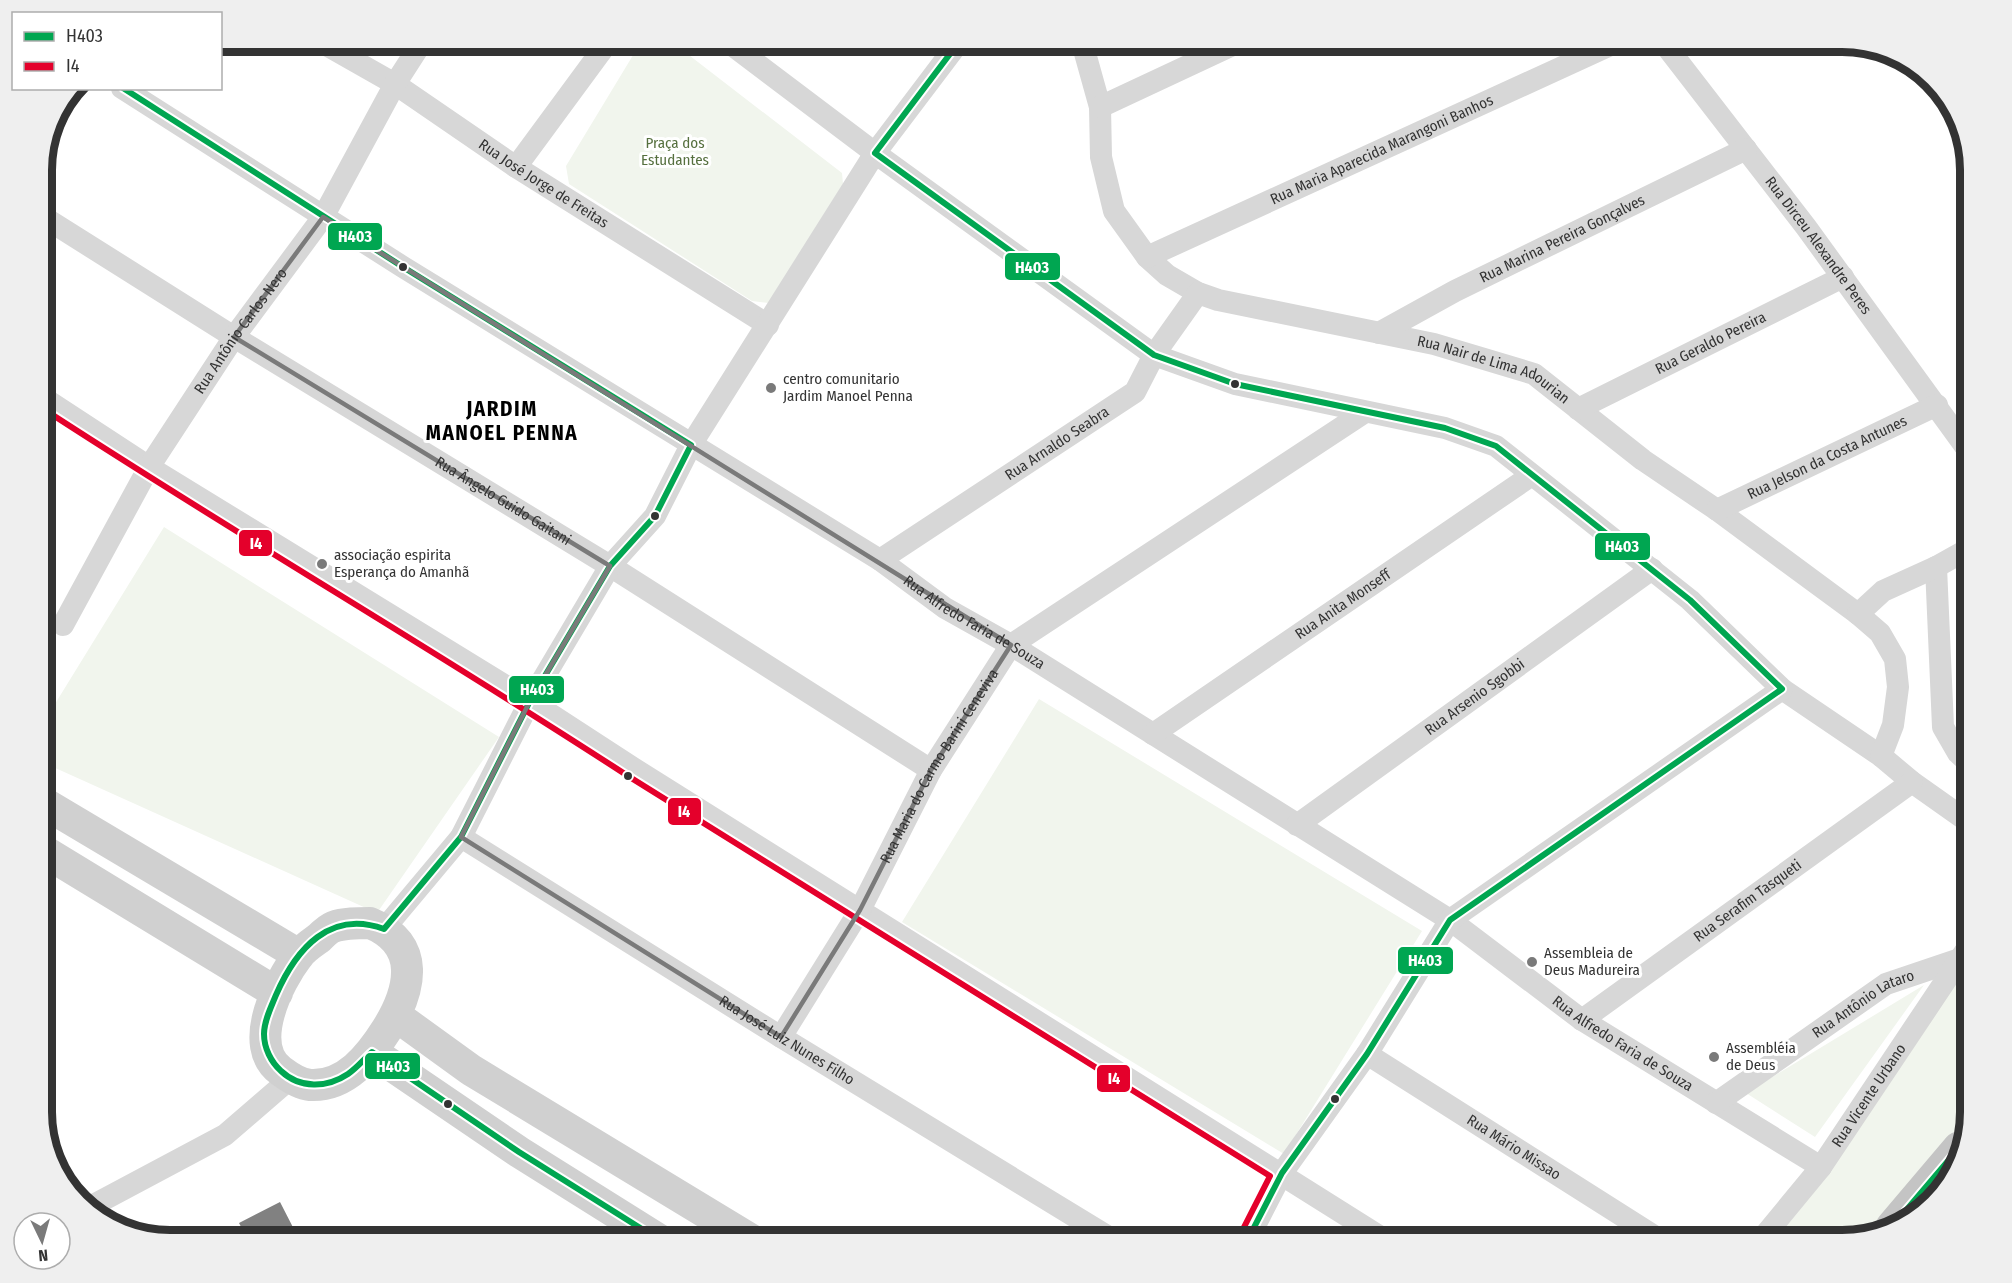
<svg xmlns="http://www.w3.org/2000/svg" width="2012" height="1283" font-family="'Fira Sans Condensed',sans-serif">
<rect width="100%" height="100%" fill="#fff"/>
<path fill="#f1f5ed" d="M 641,42 L 672,42 L 842,173 L 843,184 L 769,303 L 752,301 L 569,184 L 566,166 Z
M 164,527 L 499,737 L 377,913 L 42,762 L 42,725 Z
M 1039,699 L 1422,931 L 1284,1154 L 902,922 Z
M 1970,964 L 1969,1115 L 1931,1169 L 1898,1209 L 1873,1233 L 1842,1241 L 1774,1241 Z
M 1924,985 L 1815,1137 L 1746,1093 Z"/>
<path fill="#818181" d="M 280,1202 L 300,1241 L 265,1241 L 261,1234 L 248,1240 L 239,1223 Z"/>
<g fill="none" stroke-linecap="round" stroke-linejoin="round">
<g stroke="#d7d7d7" stroke-width="22">
<path id="s1" d="M 321,42 L 395,84 L 516,167 L 768,325"/>
<path d="M 728,42 L 875,153 L 1154,355 L 1235,384 L 1445,428 L 1496,446 L 1690,600 L 1782,689 L 1881,756 L 1912,782 L 1970,823"/>
<path id="s2" d="M 1080,42 L 1083,46 L 1100,107 L 1101,157 L 1114,211 L 1147,257 L 1167,275 L 1198,293 L 1218,300 L 1434,344 L 1534,374 L 1643,460 L 1717,510 L 1858,614 L 1880,633 L 1895,659 L 1898,687 L 1893,725 L 1881,756"/>
<path id="s3" d="M 1663,42 L 1806,227 L 1970,453"/>
<path id="s4" d="M 122,88 L 403,267 L 880,560 L 945,608 L 1011,645 L 1450,920 L 1582,1020 L 1821,1167"/>
<path d="M 1100,107 L 1239,42"/>
<path d="M 516,167 L 608,42"/>
<path id="s5" d="M 42,216 L 234,337 L 610,566 L 931,770"/>
<path id="s6" d="M 1147,257 L 1617,42"/>
<path id="s7" d="M 1379,333 L 1455,291 L 1746,149"/>
<path d="M 42,397 L 149,467 L 530,701 L 633,768 L 1387,1241"/>
<path id="s8" d="M 1578,409 L 1843,277"/>
<path id="s9" d="M 1717,510 L 1937,405"/>
<path id="s10" d="M 880,560 L 1135,392 L 1154,355 L 1198,293"/>
<path d="M 1936,567 L 1943,727 L 1958,753 L 1970,764"/>
<path d="M 1858,614 L 1883,591 L 1936,567 L 1970,548"/>
<path id="s11" d="M 63,625 L 149,467 L 234,337 L 323,217 L 395,84 L 422,42"/>
<path id="s12" d="M 1153,734 L 1532,475"/>
<path id="s13" d="M 1297,825 L 1652,569"/>
<path id="s14" d="M 461,837 L 781,1037 L 1115,1241"/>
<path d="M 384,929 L 461,837 L 530,701 L 610,566 L 655,516 L 691,445 L 875,153 L 959,42"/>
<path id="s15" d="M 1582,1020 L 1912,782"/>
<path id="s16" d="M 781,1037 L 860,910 L 931,770 L 1011,645 L 1365,412"/>
<path id="s17" d="M 1367,1054 L 1662,1241"/>
<path id="s18" d="M 1716,1103 L 1886,984 L 1960,959"/>
<path d="M 88,1208 L 225,1135 L 291,1078"/>
<path d="M 1247,1241 L 1282,1173 L 1367,1054 L 1450,920 L 1782,689"/>
<path id="s19" d="M 1760,1241 L 1821,1167 L 1970,944"/>
</g>
<path stroke="#d0d0d0" stroke-width="32" d="M 42,802 L 299,955
M 42,850 L 277,993
M 370,923 C 422,944 411,990 387,1029 C 370,1056 346,1087 310,1085 C 300,1084 289,1077 281,1071 C 246,1046 278,982 298,956 C 303,949 312,943 319,938 C 323,934 328,929 333,927 C 344,923 358,923 370,923 Z
M 395,1015 L 471,1070 L 753,1241
M 372,1052 L 519,1152 L 661,1241"/>
<path stroke="#c4c4c4" stroke-width="33" d="M 1892,1227 L 1959,1148"/>
<defs>
<path id="bus-1" d="M 959,42 L 875,153 L 1154,355 L 1235,384 L 1445,428 L 1496,446 L 1690,600 L 1782,689 L 1450,920 L 1367,1054 L 1282,1173 L 1247,1241
M 123,88 L 403,267 L 691,445 L 655,516 L 610,566 L 530,701 L 461,837 L 384,929 C 330,909 296,949 276,995 C 271,1007 264,1021 264,1034 C 264,1048 271,1062 281,1071 C 300,1089 327,1088 348,1074 C 357,1068 364,1059 372,1052 L 519,1152 L 661,1241
M 1892,1227 L 1959,1148"/>
<path id="bus-2" d="M 42,408 C 235,534 435,650 628,776 L 1270,1176 L 1239,1237
M 1910,1220 L 1953,1169"/>
</defs>
<use href="#bus-1" stroke="#fff" stroke-width="10"/>
<use href="#bus-2" stroke="#fff" stroke-width="10"/>
<use href="#bus-1" stroke="#00a651" stroke-width="6"/>
<use href="#bus-2" stroke="#e4002b" stroke-width="6"/>
</g>
<path fill="none" stroke="#7a7a7a" stroke-width="4.5" stroke-linejoin="round" d="M 323,217 L 1011,645 L 931,770 L 860,910 L 781,1037 L 461,837 L 530,701 L 610,566 L 234,337 Z"/>
<g fill="#333" stroke="#fff" stroke-width="2">
<circle cx="403" cy="267" r="5"/>
<circle cx="1235" cy="384" r="5"/>
<circle cx="655" cy="516" r="5"/>
<circle cx="628" cy="776" r="5"/>
<circle cx="1335" cy="1099" r="5"/>
<circle cx="448" cy="1104" r="5"/>
</g>
<g fill="#7a7a7a" stroke="#fff" stroke-width="2">
<circle cx="771" cy="388" r="6"/>
<circle cx="322" cy="564" r="6"/>
<circle cx="1532" cy="962" r="6"/>
<circle cx="1714" cy="1057" r="6"/>
</g>
<g text-anchor="middle" dominant-baseline="central" stroke-width="6" stroke-linejoin="round" paint-order="stroke">
<g font-size="15" fill="#56703f" stroke="#fff">
<text x="675" y="143">Praça dos<tspan x="675" dy="17">Estudantes</tspan></text>
</g>
<g font-size="15" fill="#333" stroke="#fff">
<text stroke="none"><textPath href="#s6" startOffset="258">Rua Maria Aparecida Marangoni Banhos</textPath></text>
<text stroke="none"><textPath href="#s1" startOffset="264">Rua José Jorge de Freitas</textPath></text>
<text stroke="none"><textPath href="#s7" startOffset="206">Rua Marina Pereira Gonçalves</textPath></text>
<text stroke="none"><textPath href="#s3" startOffset="256">Rua Dirceu Alexandre Peres</textPath></text>
<text stroke="none"><textPath href="#s11" startOffset="344">Rua Antônio Carlos Nero</textPath></text>
<text stroke="none"><textPath href="#s8" startOffset="148">Rua Geraldo Pereira</textPath></text>
<text stroke="none"><textPath href="#s2" startOffset="600">Rua Nair de Lima Adourian</textPath></text>
<text stroke="none"><textPath href="#s10" startOffset="212">Rua Arnaldo Seabra</textPath></text>
<text stroke="none"><textPath href="#s9" startOffset="122">Rua Jelson da Costa Antunes</textPath></text>
<text stroke="none"><textPath href="#s5" startOffset="542">Rua Ângelo Guido Gaitani</textPath></text>
<text stroke="none"><textPath href="#s12" startOffset="230">Rua Anita Monseff</textPath></text>
<text stroke="none"><textPath href="#s4" startOffset="1006">Rua Alfredo Faria de Souza</textPath></text>
<text stroke="none"><textPath href="#s13" startOffset="219">Rua Arsenio Sgobbi</textPath></text>
<text stroke="none"><textPath href="#s16" startOffset="314">Rua Maria do Carmo Barini Ceneviva</textPath></text>
<text stroke="none"><textPath href="#s15" startOffset="204">Rua Serafim Tasqueti</textPath></text>
<text stroke="none"><textPath href="#s18" startOffset="178">Rua Antônio Lataro</textPath></text>
<text stroke="none"><textPath href="#s14" startOffset="384">Rua José Luiz Nunes Filho</textPath></text>
<text stroke="none"><textPath href="#s4" startOffset="1780">Rua Alfredo Faria de Souza</textPath></text>
<text stroke="none"><textPath href="#s19" startOffset="182">Rua Vicente Urbano</textPath></text>
<text stroke="none"><textPath href="#s17" startOffset="174">Rua Mário Missao</textPath></text>
</g>
<g font-size="15" fill="#333" stroke="#fff" text-anchor="start">
<text x="783" y="379">centro comunitario<tspan x="783" dy="17">Jardim Manoel Penna</tspan></text>
<text x="334" y="555">associação espirita<tspan x="334" dy="17">Esperança do Amanhã</tspan></text>
<text x="1544" y="953">Assembleia de<tspan x="1544" dy="17">Deus Madureira</tspan></text>
<text x="1726" y="1048">Assembléia<tspan x="1726" dy="17">de Deus</tspan></text>
</g>
<g font-size="21" font-weight="bold" letter-spacing="1.5" fill="#000" stroke="#fff">
<text x="502" y="409">JARDIM<tspan x="502" dy="24">MANOEL PENNA</tspan></text>
</g>
</g>
<path d="M0 0H2012V1283H0ZM170 52H1842A118 118 0 0 1 1960 170V1112A118 118 0 0 1 1842 1230H170A118 118 0 0 1 52 1112V170A118 118 0 0 1 170 52Z" fill="#efefef" fill-rule="evenodd"/>
<path fill="none" stroke="#333" stroke-width="8" d="M170 52H1842A118 118 0 0 1 1960 170V1112A118 118 0 0 1 1842 1230H170A118 118 0 0 1 52 1112V170A118 118 0 0 1 170 52Z"/>
<g stroke="#fff" stroke-width="2">
<rect x="327" y="222" width="56" height="29" rx="6" fill="#00a651"/>
<rect x="1004" y="252" width="57" height="29" rx="6" fill="#00a651"/>
<rect x="238" y="529" width="35" height="28" rx="6" fill="#e4002b"/>
<rect x="1594" y="532" width="57" height="29" rx="6" fill="#00a651"/>
<rect x="508" y="675" width="57" height="29" rx="6" fill="#00a651"/>
<rect x="667" y="797" width="35" height="29" rx="6" fill="#e4002b"/>
<rect x="1397" y="946" width="57" height="29" rx="6" fill="#00a651"/>
<rect x="364" y="1052" width="57" height="28" rx="6" fill="#00a651"/>
<rect x="1096" y="1064" width="35" height="29" rx="6" fill="#e4002b"/>
</g>
<g font-size="16" text-anchor="middle" font-weight="bold" fill="#fff">
<text x="355" y="242">H403</text>
<text x="1032" y="273">H403</text>
<text x="256" y="549">I4</text>
<text x="1622" y="552">H403</text>
<text x="537" y="695">H403</text>
<text x="684" y="817">I4</text>
<text x="1425" y="966">H403</text>
<text x="393" y="1072">H403</text>
<text x="1114" y="1084">I4</text>
</g>
<rect x="12" y="12" width="210" height="78" fill="#ffffff" stroke="#adadad" stroke-width="1.5"/>
<rect x="24" y="32" width="30" height="9" fill="#00a651" stroke="#adadad" stroke-width="1.5"/>
<text x="66" y="42" font-size="18" fill="#333333">H403</text>
<rect x="24" y="62" width="30" height="9" fill="#e4002b" stroke="#adadad" stroke-width="1.5"/>
<text x="66" y="72" font-size="18" fill="#333333">I4</text>
<g transform="translate(42 1241) rotate(175)"><circle r="28" fill="#ffffff" stroke="#adadad" stroke-width="1.5"/>
<path d="M0-4.5L10 22L0 15L-10 22Z" fill="#7a7a7a"/>
<text y="-9" font-size="16" font-weight="bold" text-anchor="middle" fill="#333333">N</text>
</g>
</svg>
